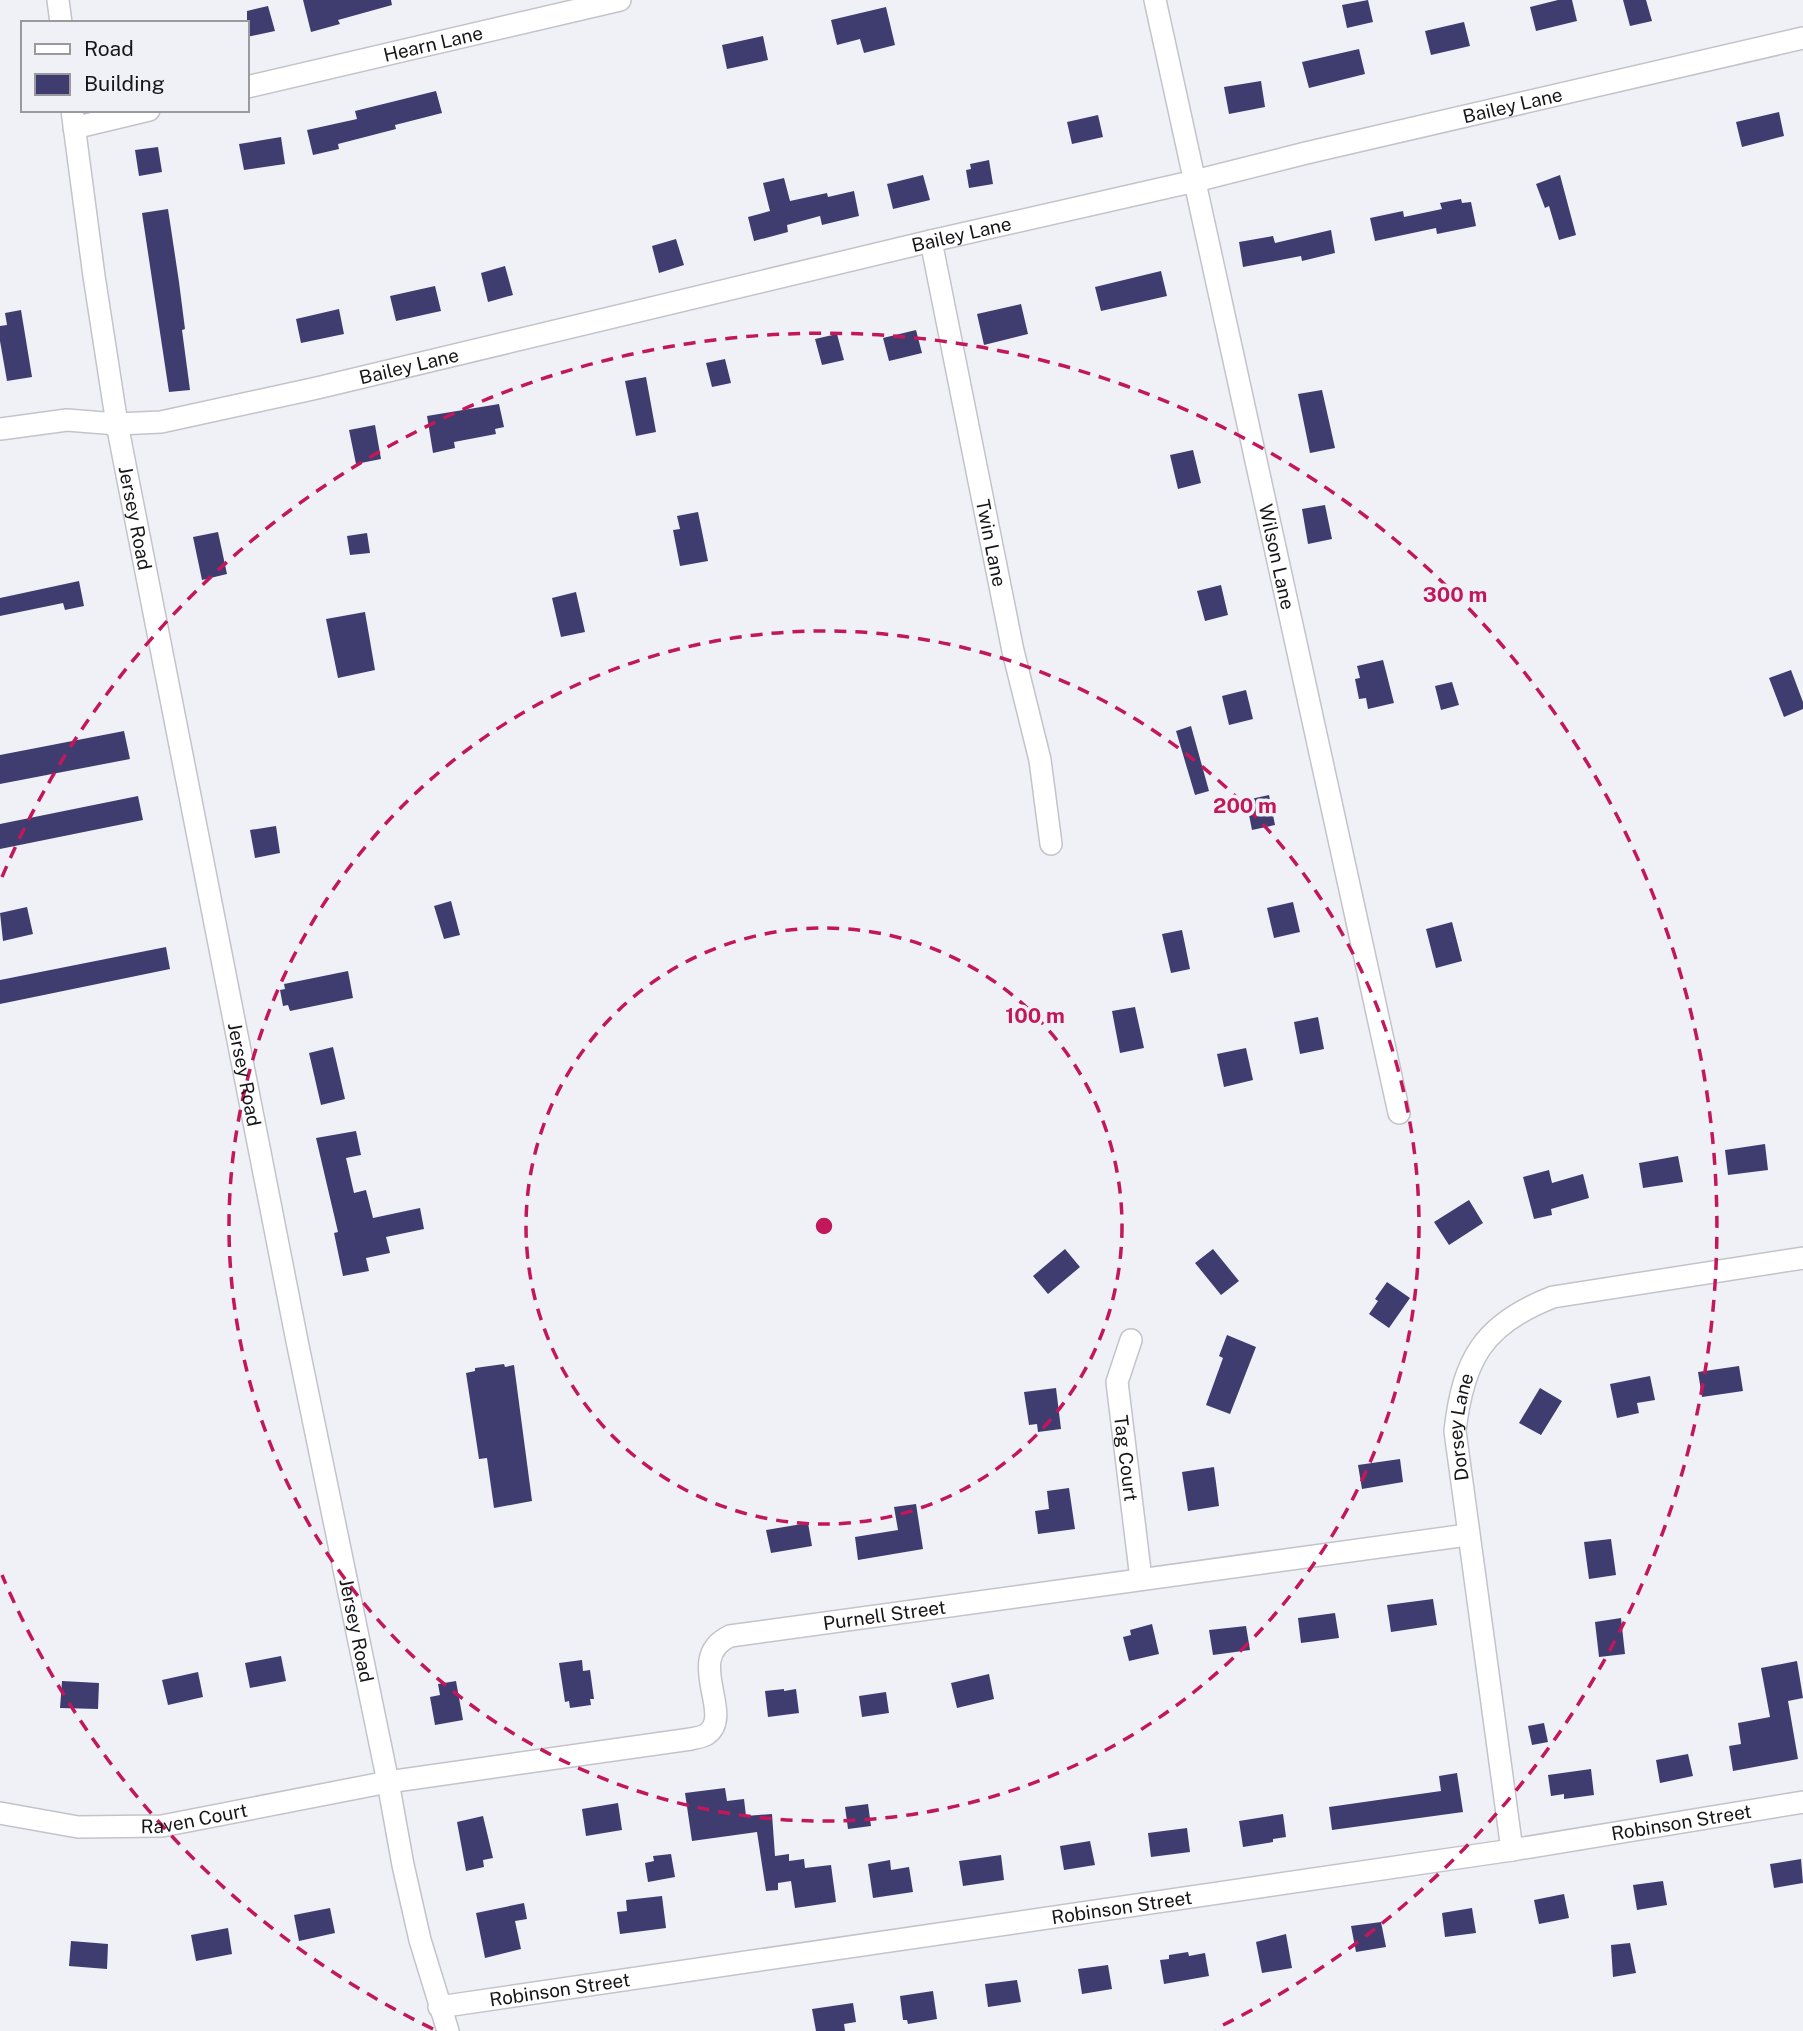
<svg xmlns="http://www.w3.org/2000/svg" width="1803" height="2031" font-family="'Public Sans',sans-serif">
<rect width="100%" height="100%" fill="#f0f0f7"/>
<path fill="#3f3d70" d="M 303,0 L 391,0 L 392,5 L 338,20 L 340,24 L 311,32 Z
M 1368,0 L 1373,22 L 1347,28 L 1342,5 Z
M 1558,0 L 1572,0 L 1577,21 L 1536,31 L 1530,7 Z
M 1623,0 L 1646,0 L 1652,21 L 1630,26 Z
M 268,6 L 275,31 L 247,37 L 247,11 Z
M 886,7 L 895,45 L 864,53 L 860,39 L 837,45 L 831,20 Z
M 1464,22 L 1470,46 L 1431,55 L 1425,31 Z
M 763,36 L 768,60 L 727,69 L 722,45 Z
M 1359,49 L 1365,74 L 1309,88 L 1302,62 Z
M 1261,81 L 1265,107 L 1229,114 L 1224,87 Z
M 436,91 L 442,113 L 395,125 L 396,129 L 338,144 L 339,149 L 313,155 L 307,130 L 357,119 L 355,111 Z
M 1779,112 L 1784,136 L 1742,147 L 1736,122 Z
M 1098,115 L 1103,137 L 1072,144 L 1067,122 Z
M 281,137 L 285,164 L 244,170 L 239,144 Z
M 158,147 L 162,172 L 139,176 L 135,150 Z
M 989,160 L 993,184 L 969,188 L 966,170 L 971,169 L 970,164 Z
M 923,175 L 930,200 L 893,209 L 887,184 Z
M 1560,175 L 1576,235 L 1559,240 L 1549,206 L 1545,208 L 1536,184 Z
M 784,178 L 790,201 L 827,193 L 828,197 L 854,191 L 859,216 L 822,225 L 820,216 L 787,225 L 788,232 L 754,241 L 748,217 L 770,211 L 763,183 Z
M 1461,199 L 1462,203 L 1471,202 L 1476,226 L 1437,234 L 1436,228 L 1375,241 L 1370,218 L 1403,211 L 1404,217 L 1442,209 L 1440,203 Z
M 168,209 L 179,282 L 185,329 L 182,330 L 190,390 L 169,392 L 142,213 Z
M 1331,230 L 1335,253 L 1302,261 L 1301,256 L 1243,267 L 1239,242 L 1273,236 L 1275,243 Z
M 676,239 L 684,265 L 659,273 L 652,246 Z
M 505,266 L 513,295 L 488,302 L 481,273 Z
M 1161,271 L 1167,296 L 1101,311 L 1095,287 Z
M 435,286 L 441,311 L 396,321 L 390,296 Z
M 1021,304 L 1028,334 L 984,345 L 977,314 Z
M 339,309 L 344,334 L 301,343 L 296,319 Z
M 21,310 L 32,377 L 7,381 L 0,341 L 0,326 L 7,325 L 5,313 Z
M 916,330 L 922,353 L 889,361 L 883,338 Z
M 837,334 L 844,360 L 822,365 L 815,339 Z
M 725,359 L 731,383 L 712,387 L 706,363 Z
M 646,377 L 656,432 L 636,436 L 625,381 Z
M 1322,390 L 1335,448 L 1310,453 L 1298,394 Z
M 499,404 L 504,427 L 495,429 L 496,434 L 454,442 L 455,448 L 433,453 L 427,416 Z
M 375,425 L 381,459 L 356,464 L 349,430 Z
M 1193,450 L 1201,483 L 1178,489 L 1170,455 Z
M 1325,505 L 1332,539 L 1308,544 L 1302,509 Z
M 698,512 L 708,561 L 680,566 L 673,530 L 680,529 L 677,516 Z
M 218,532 L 227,574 L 202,580 L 193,537 Z
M 367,533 L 370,553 L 350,555 L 347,536 Z
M 79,581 L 84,606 L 65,610 L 63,603 L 0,616 L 0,598 Z
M 1221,585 L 1228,615 L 1205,621 L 1197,591 Z
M 576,592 L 585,632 L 561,637 L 552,598 Z
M 365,612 L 375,670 L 338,678 L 326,619 Z
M 1383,660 L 1394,703 L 1368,709 L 1366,698 L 1359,699 L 1355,679 L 1360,678 L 1357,666 Z
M 1791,670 L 1803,702 L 1803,709 L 1784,717 L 1769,678 Z
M 1452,682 L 1459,705 L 1441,710 L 1435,686 Z
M 1246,690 L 1253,719 L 1229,725 L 1222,696 Z
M 1191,726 L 1209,791 L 1195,795 L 1176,731 Z
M 124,731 L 130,759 L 0,784 L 0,755 Z
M 1269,795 L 1275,825 L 1252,830 L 1246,800 Z
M 138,796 L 143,820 L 0,849 L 0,824 Z
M 276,826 L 280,853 L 255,858 L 250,830 Z
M 451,901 L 460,935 L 444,939 L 434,906 Z
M 1293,902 L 1300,932 L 1274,938 L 1267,908 Z
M 27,907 L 33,934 L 3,941 L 0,913 Z
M 1452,922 L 1462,961 L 1436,968 L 1426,929 Z
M 1182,930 L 1190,969 L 1171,973 L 1162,934 Z
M 166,947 L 170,969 L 0,1004 L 0,980 Z
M 348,971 L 353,998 L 290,1011 L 288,1005 L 283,1006 L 280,990 L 285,989 L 284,984 Z
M 1135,1007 L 1144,1048 L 1120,1053 L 1112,1011 Z
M 1318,1017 L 1324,1049 L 1300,1054 L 1294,1022 Z
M 333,1047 L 345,1099 L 321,1105 L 309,1053 Z
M 1246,1048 L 1253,1080 L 1224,1087 L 1217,1054 Z
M 356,1131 L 361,1155 L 346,1158 L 354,1193 L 366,1190 L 373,1218 L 420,1208 L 424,1229 L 386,1237 L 390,1253 L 366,1258 L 369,1271 L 343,1276 L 334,1233 L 338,1232 L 316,1138 Z
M 1765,1144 L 1768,1170 L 1728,1175 L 1725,1150 Z
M 1678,1156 L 1683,1182 L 1643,1188 L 1639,1163 Z
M 1549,1170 L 1552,1183 L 1583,1174 L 1589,1198 L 1551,1209 L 1552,1215 L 1534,1219 L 1523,1177 Z
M 1469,1200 L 1483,1223 L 1449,1245 L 1434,1222 Z
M 1065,1249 L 1080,1267 L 1048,1294 L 1033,1276 Z
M 1213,1249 L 1239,1281 L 1221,1295 L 1195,1263 Z
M 1387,1282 L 1410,1298 L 1389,1328 L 1369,1314 L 1378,1301 L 1375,1299 Z
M 1227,1335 L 1256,1347 L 1230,1414 L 1206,1405 L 1223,1358 L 1219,1356 Z
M 504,1364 L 505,1367 L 514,1365 L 532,1501 L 494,1508 L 487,1458 L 479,1459 L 466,1373 L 475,1371 L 475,1368 Z
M 1739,1366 L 1743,1391 L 1702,1397 L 1698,1372 Z
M 1650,1376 L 1655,1400 L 1637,1403 L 1639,1413 L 1617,1418 L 1610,1384 Z
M 1056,1388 L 1061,1429 L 1038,1432 L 1037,1424 L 1029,1425 L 1024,1392 Z
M 1540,1388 L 1562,1401 L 1541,1435 L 1519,1423 Z
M 1400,1459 L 1403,1482 L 1362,1489 L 1358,1465 Z
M 1214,1467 L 1219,1506 L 1188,1511 L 1182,1472 Z
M 1069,1488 L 1075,1529 L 1038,1534 L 1035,1511 L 1049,1509 L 1047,1491 Z
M 916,1504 L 923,1549 L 858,1560 L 855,1537 L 898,1530 L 894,1507 Z
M 808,1523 L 812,1546 L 771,1553 L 766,1530 Z
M 1611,1539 L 1616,1575 L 1589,1579 L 1584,1542 Z
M 1433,1599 L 1437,1625 L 1391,1632 L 1387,1605 Z
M 1335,1613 L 1339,1638 L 1301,1643 L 1298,1618 Z
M 1621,1618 L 1625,1654 L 1599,1657 L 1595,1622 Z
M 1152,1624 L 1159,1654 L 1129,1661 L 1123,1637 L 1131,1635 L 1130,1630 Z
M 1246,1626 L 1250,1650 L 1213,1655 L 1209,1630 Z
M 281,1656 L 286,1681 L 250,1688 L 245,1663 Z
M 582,1660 L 583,1671 L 590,1670 L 594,1699 L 590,1699 L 591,1705 L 570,1708 L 569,1701 L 565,1702 L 559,1663 Z
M 1797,1661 L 1803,1698 L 1788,1701 L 1798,1759 L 1733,1771 L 1729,1746 L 1741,1744 L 1738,1723 L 1770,1717 L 1761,1668 Z
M 198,1672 L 203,1697 L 168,1705 L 162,1680 Z
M 989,1674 L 994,1699 L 957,1708 L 951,1683 Z
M 62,1681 L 99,1683 L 98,1709 L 60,1708 Z
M 456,1681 L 463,1720 L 435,1725 L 430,1697 L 440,1695 L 438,1684 Z
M 784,1689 L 784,1691 L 796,1689 L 799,1713 L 768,1717 L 765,1691 Z
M 886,1692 L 889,1713 L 862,1717 L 859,1696 Z
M 1544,1723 L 1548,1742 L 1532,1745 L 1528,1726 Z
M 1688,1754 L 1693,1776 L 1660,1783 L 1656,1760 Z
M 1591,1769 L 1594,1795 L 1564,1799 L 1564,1794 L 1551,1796 L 1548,1775 Z
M 1457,1773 L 1463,1812 L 1332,1830 L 1329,1807 L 1441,1791 L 1439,1776 Z
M 725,1788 L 727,1801 L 744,1799 L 746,1816 L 772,1814 L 775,1856 L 789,1854 L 789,1861 L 804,1859 L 805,1868 L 831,1865 L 836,1902 L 795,1908 L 791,1881 L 778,1883 L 778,1890 L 766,1891 L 757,1832 L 692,1841 L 685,1793 Z
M 618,1803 L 622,1830 L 586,1836 L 582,1809 Z
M 868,1804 L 871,1826 L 848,1829 L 845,1807 Z
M 1283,1814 L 1286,1837 L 1273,1839 L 1273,1842 L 1243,1847 L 1239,1821 Z
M 483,1816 L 493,1858 L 483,1860 L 484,1867 L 466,1871 L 457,1822 Z
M 1187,1828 L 1190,1852 L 1151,1857 L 1148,1833 Z
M 1090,1841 L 1095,1865 L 1064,1870 L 1060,1846 Z
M 671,1854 L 675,1877 L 648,1882 L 645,1863 L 654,1861 L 653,1856 Z
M 1001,1855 L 1004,1880 L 963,1886 L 959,1861 Z
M 1801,1859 L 1803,1883 L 1774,1888 L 1770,1864 Z
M 890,1860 L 891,1870 L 909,1867 L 913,1892 L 873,1898 L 868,1864 Z
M 1663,1881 L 1667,1905 L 1637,1910 L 1633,1885 Z
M 1564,1894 L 1569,1918 L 1539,1924 L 1534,1900 Z
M 662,1896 L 666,1928 L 620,1934 L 617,1912 L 627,1911 L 626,1900 Z
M 524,1903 L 527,1919 L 515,1921 L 521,1949 L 485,1958 L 476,1913 Z
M 330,1908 L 335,1933 L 299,1941 L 294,1915 Z
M 1472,1908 L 1476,1933 L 1445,1937 L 1442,1913 Z
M 1381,1922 L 1386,1947 L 1356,1952 L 1351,1926 Z
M 228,1928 L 232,1954 L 196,1961 L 191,1935 Z
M 1286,1934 L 1292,1968 L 1262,1973 L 1256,1942 Z
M 71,1941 L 108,1944 L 107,1969 L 69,1966 Z
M 1630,1943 L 1636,1973 L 1613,1977 L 1611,1945 Z
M 1188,1952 L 1189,1956 L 1205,1953 L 1209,1976 L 1164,1984 L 1160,1960 L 1169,1959 L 1169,1955 Z
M 1108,1965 L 1112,1989 L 1082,1994 L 1078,1969 Z
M 1017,1980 L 1021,2002 L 988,2007 L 985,1984 Z
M 933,1991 L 937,2019 L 908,2024 L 907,2020 L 903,2020 L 900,1996 Z
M 853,2003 L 856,2022 L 844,2024 L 845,2031 L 816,2031 L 812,2009 Z"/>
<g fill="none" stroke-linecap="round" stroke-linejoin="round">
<defs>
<g id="minor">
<path d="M 58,0 L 61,23"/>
<path id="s1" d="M 1155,0 L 1399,1113"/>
<path id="s2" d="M 247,87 L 620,0"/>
<path id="s3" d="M 72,110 L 94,276 L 117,424 L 297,1341 L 388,1782 L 403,1865 L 420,1940 L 448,2031"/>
<path d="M 74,128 L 149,110"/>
<path id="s4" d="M 931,241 L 1013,651 L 1040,760 L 1051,844"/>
<path id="s5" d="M 0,429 L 67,420 L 117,424 L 161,422 L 317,388 L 931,241 L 1195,181 L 1306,153 L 1803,38"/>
<path id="s6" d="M 1131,1340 L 1117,1382 L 1141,1579"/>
<path id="s7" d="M 0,1813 L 78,1827 L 162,1826 L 388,1782 L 691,1739 C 695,1738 703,1737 707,1734 C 735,1714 683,1658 730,1636 L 1467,1535"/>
<path id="s8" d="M 1512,1850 L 1455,1431 C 1463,1360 1483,1324 1553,1297 L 1803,1258"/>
<path id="s9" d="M 439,2007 L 1512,1850 L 1803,1802"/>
</g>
</defs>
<use href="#minor" stroke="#c3c3ca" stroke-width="24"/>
<use href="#minor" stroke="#fff" stroke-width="21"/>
</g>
<g fill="none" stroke="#c2185b" stroke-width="3.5" stroke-dasharray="12 9">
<circle cx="824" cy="1226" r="298"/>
<circle cx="824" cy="1226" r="595"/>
<path d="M433 2029A893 893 0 0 1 2 1575M2 877A893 893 0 1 1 1215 2029"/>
</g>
<g text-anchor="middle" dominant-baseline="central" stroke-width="7" stroke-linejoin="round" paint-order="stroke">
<g font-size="19" fill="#161618" stroke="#f0f0f7">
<text stroke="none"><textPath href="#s2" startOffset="191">Hearn Lane</textPath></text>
<text stroke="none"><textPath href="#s5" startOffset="1550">Bailey Lane</textPath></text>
<text stroke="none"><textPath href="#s5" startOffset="984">Bailey Lane</textPath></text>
<text stroke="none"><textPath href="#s5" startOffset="416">Bailey Lane</textPath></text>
<text stroke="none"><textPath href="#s3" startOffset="413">Jersey Road</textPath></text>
<text stroke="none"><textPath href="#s4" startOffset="308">Twin Lane</textPath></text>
<text stroke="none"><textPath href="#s1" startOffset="570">Wilson Lane</textPath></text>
<text stroke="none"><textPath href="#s3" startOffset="980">Jersey Road</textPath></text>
<text stroke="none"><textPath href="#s8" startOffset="427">Dorsey Lane</textPath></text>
<text stroke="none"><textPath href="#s6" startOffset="121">Tag Court</textPath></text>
<text stroke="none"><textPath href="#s7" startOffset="982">Purnell Street</textPath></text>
<text stroke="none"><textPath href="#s3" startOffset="1547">Jersey Road</textPath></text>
<text stroke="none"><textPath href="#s7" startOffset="196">Raven Court</textPath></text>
<text stroke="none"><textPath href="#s9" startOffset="1256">Robinson Street</textPath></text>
<text stroke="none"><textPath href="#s9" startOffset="690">Robinson Street</textPath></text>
<text stroke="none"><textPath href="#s9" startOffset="122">Robinson Street</textPath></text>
</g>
</g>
<circle cx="824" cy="1226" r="10" fill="#c2185b" stroke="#f0f0f7" stroke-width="3.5"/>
<g font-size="21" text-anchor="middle" font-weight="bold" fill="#c2185b" stroke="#f0f0f7" stroke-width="7" stroke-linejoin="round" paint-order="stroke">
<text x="1455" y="602">300 m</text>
<text x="1245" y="813">200 m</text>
<text x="1035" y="1023">100 m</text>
</g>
<rect x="21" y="21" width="228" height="91" fill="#f0f0f7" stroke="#99999e" stroke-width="2"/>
<rect x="35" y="44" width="35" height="10" fill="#ffffff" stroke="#99999e" stroke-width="2"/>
<text x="84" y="56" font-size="21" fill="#161618">Road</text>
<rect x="35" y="74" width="35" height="21" fill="#3f3d70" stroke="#99999e" stroke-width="2"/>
<text x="84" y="91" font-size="21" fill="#161618">Building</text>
</svg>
